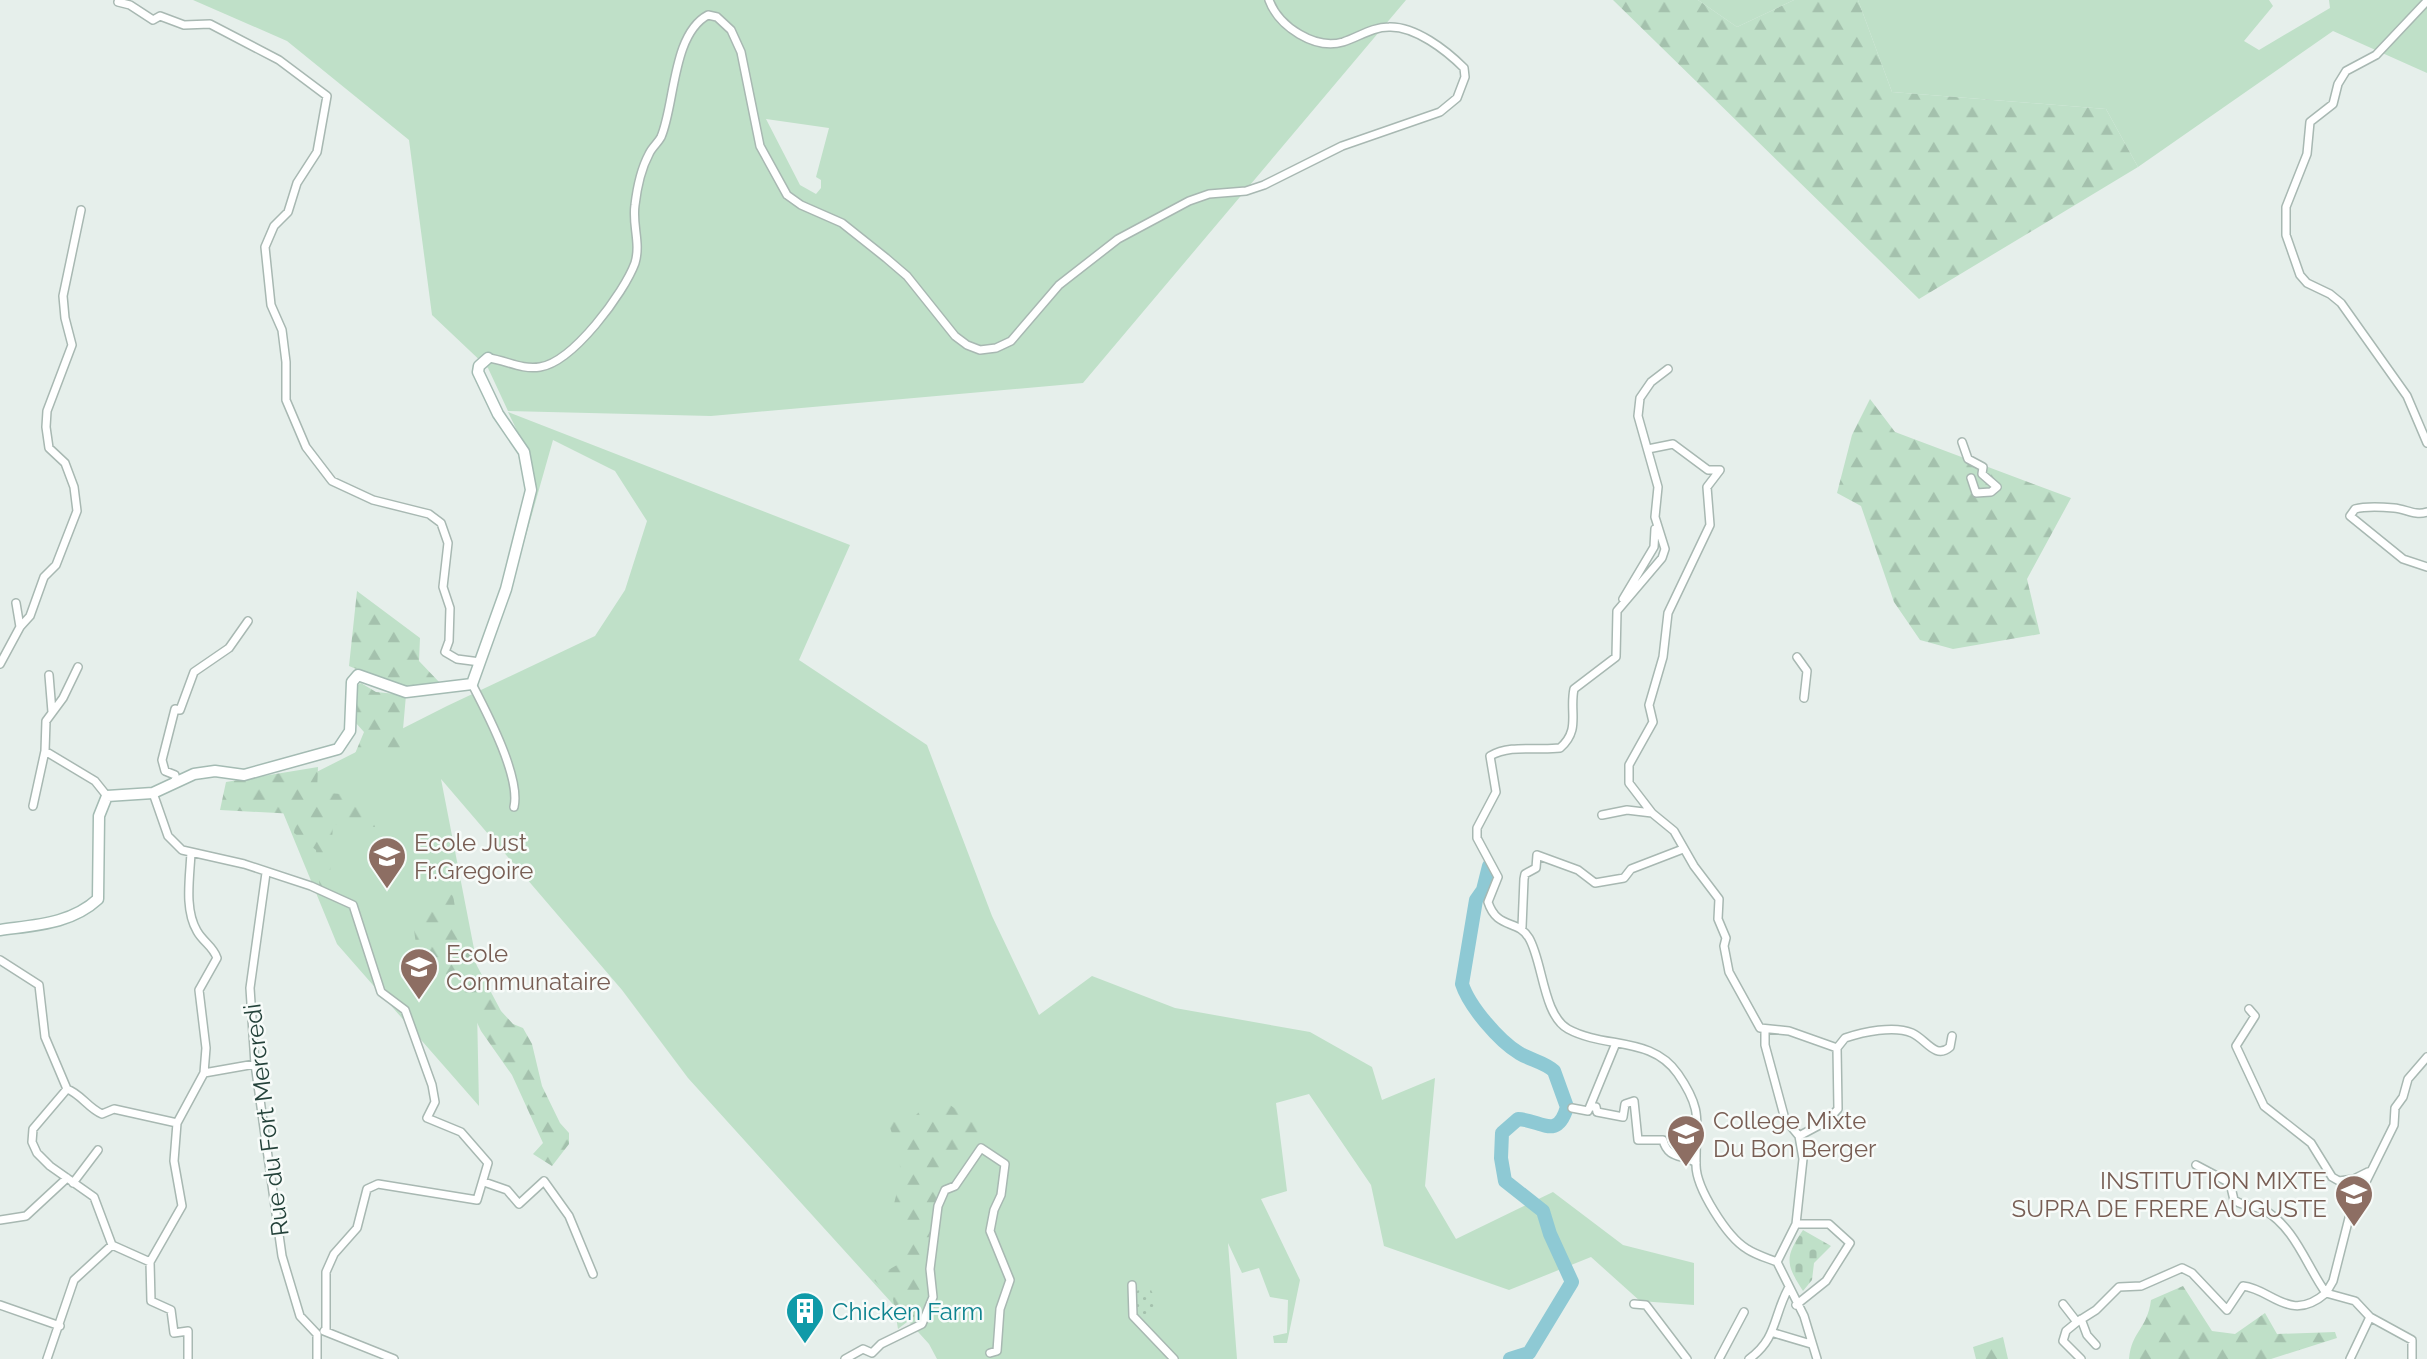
<svg xmlns="http://www.w3.org/2000/svg" width="2427" height="1359" font-family="Raleway,sans-serif">
<defs>
<pattern id="forest-firs" width="22" height="20" patternUnits="userSpaceOnUse" patternTransform="scale(1.75)"><rect width="22" height="20" fill="#bfe0c8"/><path d="M5 1l3.5 6h-7zM16 11l3.5 6h-7z" fill="#a4c1ad"/></pattern>
<pattern id="cemetery-stones" width="16" height="16" patternUnits="userSpaceOnUse" patternTransform="scale(1.75)"><rect width="16" height="16" fill="#bfe0c8"/><path d="M2 7V4a2 2 0 0 1 4 0v3zM10 15v-3a2 2 0 0 1 4 0v3z" fill="#a4c1ad"/></pattern>
<pattern id="park-dots" width="8" height="8" patternUnits="userSpaceOnUse" patternTransform="scale(1.75)"><rect width="8" height="8" fill="#bfe0c8"/><path d="M2 2h.1M6 6h.1" fill="none" stroke="#a4c1ad" stroke-width="1.8" stroke-linecap="round"/></pattern>
</defs>
<rect width="100%" height="100%" fill="#e6efeb"/>
<path fill="#bfe0c8" fill-rule="evenodd" d="M 193,0 L 1406,0 L 1083,383 L 711,416 L 508,411 L 488,368 L 432,315 L 409,140 L 287,41 ZM 766,119 L 829,128 L 816,177 L 821,180 L 821,188 L 816,194 L 800,185 Z
M 1698,0 L 1794,0 L 1737,27 Z
M 1858,0 L 2269,0 L 2273,6 L 2244,41 L 2259,50 L 2330,8 L 2329,0 L 2427,0 L 2427,73 L 2333,31 L 2138,167 L 2106,109 L 1892,92 Z
M 508,412 L 850,545 L 799,660 L 927,745 L 992,916 L 1039,1015 L 1092,976 L 1175,1008 L 1310,1032 L 1372,1067 L 1382,1100 L 1435,1078 L 1425,1186 L 1456,1239 L 1553,1192 L 1623,1245 L 1694,1263 L 1694,1305 L 1640,1301 L 1591,1257 L 1509,1290 L 1384,1246 L 1371,1185 L 1309,1094 L 1276,1103 L 1287,1191 L 1261,1199 L 1300,1280 L 1287,1343 L 1274,1343 L 1273,1336 L 1287,1333 L 1288,1300 L 1270,1297 L 1259,1268 L 1242,1273 L 1228,1243 L 1237,1359 L 937,1359 L 929,1344 L 688,1078 L 622,990 L 441,779 L 476,959 L 479,1106 L 337,944 L 275,793 L 447,706 L 595,636 L 625,590 L 647,521 L 615,471 L 553,440 L 521,553 C 537,486 539,475 508,412 Z"/>
<path fill="url(#forest-firs)" d="M 1613,0 L 1698,0 L 1737,27 L 1794,0 L 1858,0 L 1892,92 L 2106,109 L 2138,167 L 1919,299 Z
M 1870,399 L 1895,432 L 2071,498 L 2027,579 L 2040,634 L 1953,649 L 1920,640 L 1894,602 L 1861,506 L 1837,493 L 1852,435 Z
M 357,591 L 420,638 L 419,661 L 440,683 L 407,690 L 349,666 Z
M 361,683 L 376,692 L 406,695 L 401,752 L 367,753 L 354,756 L 364,732 L 355,722 L 358,685 Z
M 318,767 L 317,792 L 364,796 L 375,827 L 333,824 L 329,891 L 320,890 L 316,850 L 294,833 L 296,814 L 220,810 L 226,782 Z
M 427,888 L 453,895 L 459,932 L 501,1011 L 513,1024 L 523,1028 L 532,1044 L 542,1086 L 560,1123 L 569,1133 L 569,1144 L 552,1166 L 533,1154 L 543,1143 L 512,1075 L 481,1031 L 461,989 L 424,951 L 417,951 L 413,923 L 422,923 Z
M 944,1101 L 978,1124 L 978,1149 L 949,1171 L 939,1200 L 921,1311 L 898,1329 L 893,1299 L 865,1271 L 890,1269 L 904,1261 L 900,1222 L 889,1223 C 903,1170 906,1168 885,1115 L 908,1123 L 920,1111 Z
M 2183,1286 L 2212,1331 L 2235,1334 L 2265,1313 L 2277,1334 L 2335,1332 L 2337,1338 L 2271,1359 L 2129,1359 C 2132,1330 2147,1330 2151,1300 Z
M 2003,1337 L 2008,1359 L 1976,1359 L 1973,1347 Z"/>
<path fill="url(#cemetery-stones)" d="M 1803,1230 L 1831,1246 L 1814,1263 L 1812,1280 L 1803,1291 C 1785,1263 1785,1257 1803,1230 Z"/>
<path fill="url(#park-dots)" d="M 1141,1288 L 1151,1290 L 1157,1302 L 1155,1309 L 1143,1321 L 1136,1317 L 1136,1292 Z"/>
<g fill="none" stroke-linecap="round" stroke-linejoin="round">
<path stroke="#8ec9d4" stroke-width="14" d="M 1489,866 L 1483,890 L 1476,900 L 1462,984 C 1469,1006 1499,1041 1519,1053 C 1530,1060 1544,1062 1554,1071 L 1567,1107 C 1557,1141 1541,1120 1518,1119 L 1502,1133 L 1501,1158 L 1505,1181 L 1543,1211 L 1550,1234 L 1572,1282 L 1529,1353 L 1510,1359"/>
<defs>
<path id="street" d="M 2427,1 L 2376,55 L 2346,71 L 2338,84 L 2333,104 L 2310,122 L 2307,154 L 2286,207 L 2286,235 L 2300,275 L 2307,283 L 2330,294 L 2341,303 L 2407,396 L 2427,443
M 118,2 L 130,5 L 153,20 L 160,16 L 184,25 L 210,24 L 279,60 L 327,96 L 317,152 L 297,183 L 288,212 L 274,226 L 265,247 L 271,305 L 282,330 L 286,362 L 286,400 L 306,447 L 332,481 L 373,500 L 429,514 L 441,523 L 448,543 L 443,587 L 450,608 L 449,641 L 445,652 L 457,659 L 480,662
M 488,358 C 506,360 521,370 540,367 C 573,362 624,293 635,263 C 641,243 632,225 635,205 C 637,188 641,169 649,154 C 652,147 658,143 661,137 C 675,105 672,34 708,15 L 717,17 L 731,30 L 741,52 L 760,146 L 787,195 L 801,205 L 842,223 L 886,258 L 907,276 L 955,336 L 967,345 L 980,350 L 996,348 L 1011,341 L 1059,285 L 1118,239 L 1189,201 L 1209,194 L 1246,191 L 1264,185 L 1342,146 L 1440,112 L 1457,98 L 1465,77 L 1464,68 C 1446,50 1415,26 1389,27 C 1372,27 1359,37 1343,42 C 1315,50 1279,27 1269,0
M 1668,369 L 1651,382 L 1640,398 L 1638,416 L 1658,487 L 1655,517 L 1665,549 L 1662,558 L 1617,611 L 1616,657 L 1574,689 C 1569,712 1581,730 1560,748 C 1536,751 1511,744 1490,756 L 1496,792 L 1477,828 L 1477,838 L 1498,877 L 1488,902 C 1497,930 1518,919 1529,938 C 1543,962 1543,1015 1568,1029 C 1605,1049 1652,1036 1678,1074 C 1705,1113 1695,1123 1696,1165 C 1696,1188 1727,1237 1747,1249 C 1756,1255 1767,1258 1777,1262
M 1962,442 L 1968,459 L 1983,467 L 1982,474 L 1997,487 L 1991,492 L 1976,493 L 1971,478
M 1648,449 L 1673,444 L 1708,470 L 1720,470 L 1707,487 L 1710,525 L 1668,613 L 1663,657 L 1649,705 L 1653,722 L 1629,765 L 1629,783 L 1652,813 L 1674,831 L 1694,866 L 1719,899 L 1718,919 L 1726,938 L 1724,946 L 1729,972 L 1760,1028 L 1789,1031 L 1837,1048
M 2427,512 C 2415,516 2406,509 2394,508 C 2382,507 2366,506 2355,509 L 2350,516 L 2403,559 L 2427,567
M 1623,599 L 1654,547 L 1655,529
M 16,603 L 20,627
M 1797,657 L 1807,671 L 1804,698
M 0,664 L 20,627 L 30,616 L 44,577 L 56,565 L 77,511 L 74,487 L 65,463 L 49,448 L 46,427 L 47,411 L 72,345 L 65,318 L 63,296 L 81,210
M 78,667 L 63,698 L 46,721 L 45,751 L 95,781 L 107,796
M 49,675 L 52,712
M 472,684 C 486,711 521,777 514,807
M 176,782 L 175,775 L 165,771 L 162,760 L 175,709 L 180,710 L 194,672 L 229,648 L 248,621
M 153,793 L 168,836 L 182,850 L 244,864 L 311,886 L 353,905 L 381,992 L 405,1010 L 432,1085 L 435,1102 L 427,1118 L 461,1132 L 488,1163 L 477,1200 L 378,1184 L 367,1189 L 357,1228 L 334,1254 L 326,1272 L 326,1330
M 33,806 L 45,751
M 1602,815 L 1627,810 L 1652,813
M 191,852 C 190,877 184,909 197,931 C 203,942 213,946 217,958 L 199,990 L 206,1048 L 204,1073
M 266,873 L 250,988 L 255,1064 L 282,1256 L 300,1316 L 317,1334 L 317,1359
M 1522,927 L 1524,879 L 1525,874 L 1536,868 L 1537,855 L 1578,870 L 1595,883 L 1624,878 L 1631,869 L 1683,849
M 0,960 L 39,985 L 45,1037 L 67,1089 L 33,1129 L 32,1142 L 37,1153 L 50,1166 L 94,1197 L 112,1245 L 150,1262 L 182,1206 L 174,1161 L 177,1123 L 204,1073 L 255,1064
M 2249,1009 L 2255,1016 L 2236,1046 L 2264,1106 L 2311,1143 L 2332,1177 L 2339,1181 L 2354,1179 L 2368,1172
M 1765,1031 L 1765,1045 L 1785,1119 L 1799,1136
M 67,1089 C 81,1094 88,1108 102,1114 L 114,1109 L 177,1123
M 1590,1107 L 1596,1107 L 1597,1112 L 1623,1117 L 1625,1104 L 1634,1101 L 1638,1140 L 1663,1140 C 1668,1160 1684,1154 1696,1163
M 1572,1108 L 1588,1111 L 1616,1043
M 484,1182 L 507,1190 L 519,1204 L 544,1181 L 569,1216 L 593,1274
M 73,1183 L 98,1150
M 0,1220 L 26,1216 L 67,1178
M 1796,1224 L 1829,1224 L 1850,1243 L 1826,1281 L 1796,1305
M 150,1262 L 151,1301 L 171,1310 L 174,1333 L 188,1331 L 188,1359
M 1132,1285 L 1133,1316 L 1174,1359
M 1634,1304 L 1646,1305 L 1687,1359
M 2063,1304 L 2077,1322 L 2066,1331 L 2063,1341 L 2081,1359
M 0,1305 L 60,1326
M 2081,1319 L 2087,1335 L 2096,1345
M 2077,1322 L 2096,1310 L 2119,1287 L 2141,1286 L 2182,1268 L 2192,1273 L 2227,1310 L 2243,1286 C 2272,1289 2290,1324 2326,1293 C 2307,1267 2295,1227 2264,1210 C 2255,1205 2248,1209 2234,1200 L 2230,1183 L 2196,1165
M 324,1331 L 394,1359
M 1774,1333 L 1811,1344
M 47,1359 L 74,1280 L 112,1245
M 845,1359 L 863,1349 L 872,1353 L 881,1344 L 922,1324 L 933,1297 L 930,1269 L 938,1206 L 945,1190 L 955,1186 L 981,1148 L 1005,1164 L 1001,1195 L 994,1210 L 990,1231 L 1010,1280 L 1000,1309 L 997,1351 L 990,1353
M 1719,1359 L 1744,1312
M 1749,1359 C 1777,1339 1773,1317 1788,1289
M 1817,1359 L 1804,1316 L 1777,1262 L 1796,1224 L 1803,1159 L 1799,1136 L 1827,1121 L 1838,1109 L 1837,1048 L 1845,1038 C 1863,1032 1894,1025 1912,1033 C 1926,1039 1935,1060 1950,1047 L 1952,1036
M 2350,1359 L 2370,1317
M 2412,1359 L 2412,1340 L 2370,1317 L 2355,1301 L 2326,1293 L 2333,1281 L 2350,1214 L 2394,1125 L 2395,1108 L 2403,1097 L 2408,1079 L 2427,1057"/>
<path id="secondary" d="M 0,930 C 35,925 71,924 98,899 L 99,816 L 107,796 L 153,793 L 194,774 L 215,771 L 244,775 L 338,749 L 350,731 L 352,682 L 358,675 L 406,692 L 472,684 L 506,589 L 531,490 L 524,452 L 498,414 L 478,372 L 479,366 L 488,358"/>
</defs>
<use href="#street" stroke="#a8b8b2" stroke-width="10"/>
<use href="#secondary" stroke="#a4bbb3" stroke-width="13"/>
<use href="#street" stroke="#fff" stroke-width="7"/>
<use href="#secondary" stroke="#fff" stroke-width="10"/>
</g>
<defs>
<symbol id="school-pin" viewBox="-11 -11 22 30"><path d="M0 17L-7.5 6A9.5 9.5 0 1 1 7.5 6Z" fill="#8d6e63" stroke="#f7fbf9"/><path d="M0-5L7-2L0 1L-7-2ZM-4 1L0 2.5L4 1V4Q0 6-4 4Z" fill="#fff"/></symbol>
<symbol id="building-pin" viewBox="-11 -11 22 30"><path d="M0 17L-7.5 6A9.5 9.5 0 1 1 7.5 6Z" fill="#0f9aa8" stroke="#f7fbf9"/><path d="M-4-6H4V6H1V3H-1V6H-4ZM-2.5-4.3h1.7v1.8h-1.7ZM.8-4.3h1.7v1.8H.8ZM-2.5-1h1.7V.8h-1.7ZM.8-1h1.7V.8H.8Z" fill="#fff"/></symbol>
</defs>
<g fill-rule="evenodd">
<use href="#school-pin" x="365" y="834" width="44" height="60"/>
<use href="#school-pin" x="397" y="945" width="44" height="60"/>
<use href="#school-pin" x="1664" y="1112" width="44" height="60"/>
<use href="#school-pin" x="2332" y="1172" width="44" height="60"/>
<use href="#building-pin" x="783" y="1289" width="44" height="60"/>
</g>
<g text-anchor="middle" dominant-baseline="central" stroke-width="5" stroke-linejoin="round" paint-order="stroke">
<g font-size="24" fill="#785e54" stroke="#f7fbf9" text-anchor="start">
<text x="414" y="842">Ecole Just<tspan x="414" dy="28">Fr.Gregoire</tspan></text>
<text x="446" y="953">Ecole<tspan x="446" dy="28">Communataire</tspan></text>
<text x="1713" y="1120">College Mixte<tspan x="1713" dy="28">Du Bon Berger</tspan></text>
<text x="2327" y="1180" text-anchor="end">INSTITUTION MIXTE<tspan x="2327" dy="28">SUPRA DE FRERE AUGUSTE</tspan></text>
</g>
<g font-size="24" fill="#24423a" stroke="#f7fbf9">
<text transform="translate(266 1120) rotate(-97)">Rue du Fort Mercredi</text>
</g>
<g font-size="24" fill="#0d838f" stroke="#f7fbf9" text-anchor="start">
<text x="832" y="1311">Chicken Farm</text>
</g>
</g>
</svg>
